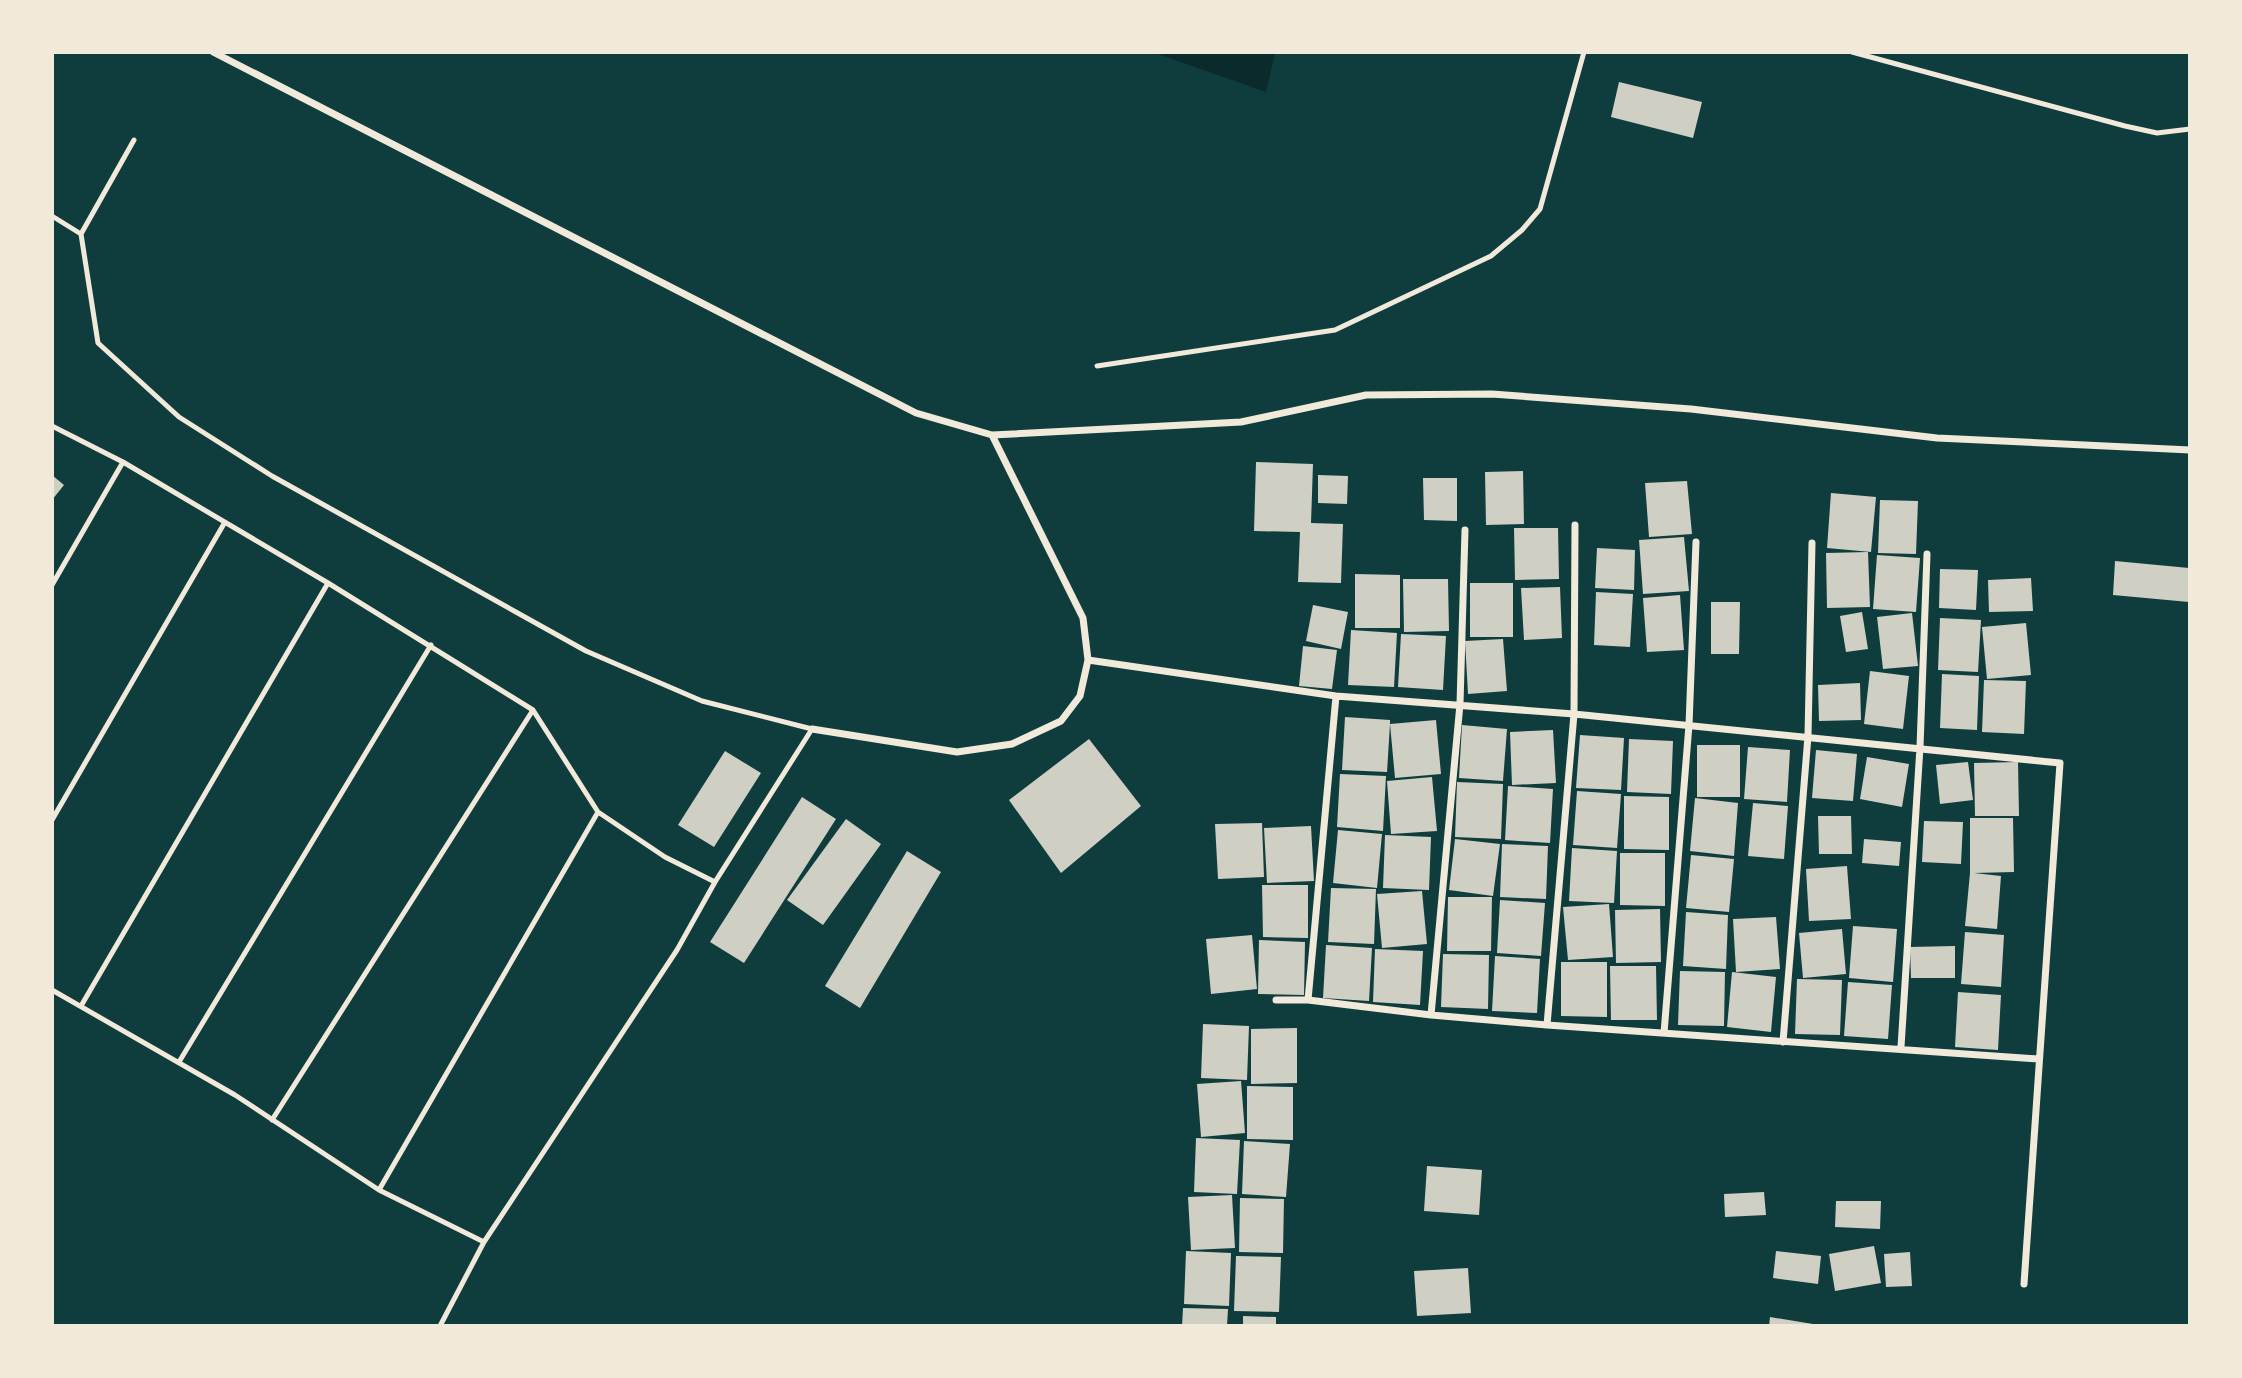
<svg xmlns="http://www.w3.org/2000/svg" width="2242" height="1378" font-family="Arial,sans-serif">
<rect width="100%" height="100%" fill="#0f3d3e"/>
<path fill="#0a2a2b" d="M 1155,53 L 1275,53 L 1266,92 Z"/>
<path fill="#cfcfc3" d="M 1619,82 L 1702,102 L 1693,138 L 1611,117 Z
M 1256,462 L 1313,464 L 1311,523 L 1343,524 L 1341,583 L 1298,582 L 1300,532 L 1254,531 Z
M 1523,471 L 1524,524 L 1486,525 L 1485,472 Z
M 52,475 L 64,485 L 52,500 Z
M 1318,475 L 1348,476 L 1347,504 L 1318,503 Z
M 1423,478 L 1457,478 L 1457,521 L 1424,520 Z
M 1687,481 L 1692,534 L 1649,537 L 1645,483 Z
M 1831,493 L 1876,497 L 1871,552 L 1827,548 Z
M 1880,500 L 1918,501 L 1916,554 L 1878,553 Z
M 1514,528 L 1558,528 L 1559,579 L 1515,580 Z
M 1684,537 L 1689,591 L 1643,594 L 1639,540 Z
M 1597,548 L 1635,550 L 1634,590 L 1595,588 Z
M 1868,552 L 1870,607 L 1827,608 L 1826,553 Z
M 1877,555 L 1920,558 L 1916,612 L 1873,609 Z
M 2115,561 L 2189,568 L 2189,602 L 2113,595 Z
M 1940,569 L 1978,570 L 1976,610 L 1939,608 Z
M 1355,574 L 1400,575 L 1400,628 L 1355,628 Z
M 2031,578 L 2033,611 L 1989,612 L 1988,580 Z
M 1403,579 L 1448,579 L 1449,631 L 1404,632 Z
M 1470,583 L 1513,583 L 1513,637 L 1470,637 Z
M 1560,587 L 1562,638 L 1524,640 L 1521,588 Z
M 1596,592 L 1633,594 L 1630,647 L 1594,645 Z
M 1680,595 L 1684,650 L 1647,652 L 1643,598 Z
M 1711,602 L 1740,602 L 1739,654 L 1711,654 Z
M 1313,605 L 1348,612 L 1341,649 L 1306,641 Z
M 1862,612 L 1868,649 L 1846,652 L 1840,616 Z
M 1912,613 L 1918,666 L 1883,669 L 1877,617 Z
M 1940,618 L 1981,620 L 1978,672 L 1938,670 Z
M 2026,623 L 2031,675 L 1987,679 L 1982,627 Z
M 1351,630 L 1397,633 L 1394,687 L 1348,685 Z
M 1401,634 L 1446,636 L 1443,690 L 1398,687 Z
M 1503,639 L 1507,691 L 1468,694 L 1465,641 Z
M 1303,646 L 1337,650 L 1332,689 L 1299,686 Z
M 1870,671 L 1909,676 L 1903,729 L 1864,724 Z
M 1942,674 L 1979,676 L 1977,730 L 1940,728 Z
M 1984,680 L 2026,681 L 2024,734 L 1982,732 Z
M 1860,683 L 1861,720 L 1819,721 L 1818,685 Z
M 1345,717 L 1390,720 L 1390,724 L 1436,720 L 1441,774 L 1395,778 L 1390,724 L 1387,772 L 1342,770 Z
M 1462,725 L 1507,729 L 1503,781 L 1459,778 Z
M 1553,730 L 1556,783 L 1512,785 L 1510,732 Z
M 1580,735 L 1624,738 L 1621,790 L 1576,788 Z
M 1089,739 L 1141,806 L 1061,873 L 1009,800 Z
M 1629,739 L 1673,741 L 1671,794 L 1627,792 Z
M 1697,745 L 1740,745 L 1740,797 L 1697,797 Z
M 1748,747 L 1790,750 L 1787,802 L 1744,799 Z
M 1816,750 L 1857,754 L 1853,801 L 1812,798 Z
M 725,751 L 761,773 L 714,847 L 678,825 Z
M 1867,757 L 1909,764 L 1902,807 L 1860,799 Z
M 1968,762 L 1973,800 L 1940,804 L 1936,765 Z
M 2018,762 L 2019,816 L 1975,816 L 1974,763 Z
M 1340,774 L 1386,776 L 1383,831 L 1337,827 Z
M 1432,777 L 1437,831 L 1391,834 L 1387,781 Z
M 1457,782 L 1503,784 L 1501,839 L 1455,837 Z
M 1508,786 L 1553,789 L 1550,843 L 1505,840 Z
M 1577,791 L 1621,794 L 1617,848 L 1573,845 Z
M 1624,796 L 1669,797 L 1669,850 L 1624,849 Z
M 802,797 L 836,819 L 744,963 L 710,942 Z
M 1695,798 L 1738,803 L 1734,856 L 1690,851 Z
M 1753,803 L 1788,806 L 1784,859 L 1748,856 Z
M 1818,816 L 1851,816 L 1852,854 L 1819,854 Z
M 1970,818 L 2013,818 L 2014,872 L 1974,873 L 2001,876 L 1997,929 L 1965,926 L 1970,873 Z
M 846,819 L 881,844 L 823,925 L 787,900 Z
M 1924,821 L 1963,822 L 1961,864 L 1922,862 Z
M 1262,823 L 1264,877 L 1218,879 L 1215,824 Z
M 1311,826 L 1314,881 L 1267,883 L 1264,828 Z
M 1338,830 L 1382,834 L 1377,888 L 1333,883 Z
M 1385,835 L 1431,837 L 1429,890 L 1383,888 Z
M 1455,839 L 1500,844 L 1493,896 L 1449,890 Z
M 1864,839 L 1901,842 L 1899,866 L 1862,863 Z
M 1502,844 L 1548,846 L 1546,899 L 1500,897 Z
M 1572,848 L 1617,851 L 1614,903 L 1569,901 Z
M 907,851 L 941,872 L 860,1008 L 825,986 Z
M 1620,853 L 1665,853 L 1665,906 L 1620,905 Z
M 1691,855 L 1734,859 L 1729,912 L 1686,908 Z
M 1847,866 L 1851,919 L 1809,921 L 1806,869 Z
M 1262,885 L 1308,885 L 1308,938 L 1263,937 Z
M 1331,888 L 1376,889 L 1374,944 L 1328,942 Z
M 1422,891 L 1427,944 L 1382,948 L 1377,894 Z
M 1448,897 L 1492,897 L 1491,951 L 1447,951 Z
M 1500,900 L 1545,903 L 1541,956 L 1497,953 Z
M 1609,904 L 1613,957 L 1568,960 L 1563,907 Z
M 1660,909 L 1661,962 L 1616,963 L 1615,910 Z
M 1686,912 L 1728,915 L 1726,969 L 1683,966 Z
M 1776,917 L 1780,969 L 1736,972 L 1733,919 Z
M 1853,926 L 1897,929 L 1893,982 L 1849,978 Z
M 1842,929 L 1846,974 L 1803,978 L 1799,933 Z
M 1965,932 L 2004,935 L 2001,987 L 1961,984 Z
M 1252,935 L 1257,989 L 1211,994 L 1206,939 Z
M 1259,940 L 1305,942 L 1304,995 L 1258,994 Z
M 1326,945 L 1372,948 L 1369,1001 L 1323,998 Z
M 1955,946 L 1955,978 L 1911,978 L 1910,947 Z
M 1375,949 L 1423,951 L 1420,1005 L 1373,1002 Z
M 1443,954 L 1489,955 L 1488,1009 L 1441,1007 Z
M 1495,956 L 1540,959 L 1537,1013 L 1492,1011 Z
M 1561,962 L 1607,962 L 1607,1017 L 1561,1016 Z
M 1610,966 L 1656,966 L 1657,1020 L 1611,1020 Z
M 1680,971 L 1725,972 L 1724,1026 L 1678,1025 Z
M 1732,972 L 1776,977 L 1771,1032 L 1727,1027 Z
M 1797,979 L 1842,980 L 1840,1035 L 1795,1034 Z
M 1848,982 L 1892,985 L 1888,1039 L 1844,1036 Z
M 1958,992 L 2001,995 L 1998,1050 L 1955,1047 Z
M 1203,1024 L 1249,1026 L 1247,1080 L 1201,1078 Z
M 1297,1028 L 1297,1083 L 1251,1084 L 1251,1029 Z
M 1241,1081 L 1245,1133 L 1201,1137 L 1197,1084 Z
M 1247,1086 L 1293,1087 L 1293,1140 L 1247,1139 Z
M 1196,1138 L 1240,1140 L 1237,1194 L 1194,1192 Z
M 1244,1141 L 1290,1144 L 1286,1197 L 1242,1194 Z
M 1427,1166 L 1482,1170 L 1479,1215 L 1424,1211 Z
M 1764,1192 L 1766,1215 L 1725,1217 L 1724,1194 Z
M 1232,1195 L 1235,1248 L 1191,1250 L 1188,1197 Z
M 1240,1198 L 1284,1199 L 1283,1253 L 1239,1252 Z
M 1836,1201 L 1881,1201 L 1880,1229 L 1835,1227 Z
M 1874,1246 L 1881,1283 L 1835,1291 L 1829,1254 Z
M 1186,1251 L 1231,1253 L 1229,1306 L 1184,1304 Z
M 1776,1251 L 1821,1256 L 1818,1284 L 1773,1278 Z
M 1910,1252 L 1912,1286 L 1886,1287 L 1884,1254 Z
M 1236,1256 L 1281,1257 L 1279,1312 L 1234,1311 Z
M 1468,1268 L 1471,1313 L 1417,1316 L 1414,1271 Z
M 1183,1308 L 1228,1309 L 1227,1326 L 1182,1326 Z
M 1243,1316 L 1276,1317 L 1276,1326 L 1243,1326 Z
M 1770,1317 L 1813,1324 L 1813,1326 L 1769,1326 Z"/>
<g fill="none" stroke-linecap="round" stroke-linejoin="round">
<path stroke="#f1e9da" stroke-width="5" d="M 1852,52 L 2125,126 L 2157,133 L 2190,129
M 52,216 L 81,234 L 98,343 L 179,417 L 272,476 L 586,651 L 702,701 L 812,729 L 715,882 L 677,950 L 484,1242 L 379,1190 L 235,1095 L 52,990
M 81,234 L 134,140
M 1097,366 L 1335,330 L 1491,256 L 1522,230 L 1540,209 L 1584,52
M 52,426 L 123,462 L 328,583 L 533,710 L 598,812 L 665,857 L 715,882
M 52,585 L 123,462
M 52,820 L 225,522
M 81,1006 L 328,583
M 179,1062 L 431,645
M 272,1120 L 533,710
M 379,1190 L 598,812
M 440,1326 L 484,1242"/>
<path stroke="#f1e9da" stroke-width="7" d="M 213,52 L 916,413 L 992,435 L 1083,618 L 1088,660 L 1080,696 L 1061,721 L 1012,744 L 957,752 L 812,729
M 992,435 L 1241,422 L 1366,395 L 1492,394 L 1691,409 L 1937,438 L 2190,450
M 1088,660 L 1336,696 L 1574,714 L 2060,763 L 2024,1284
M 1276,1000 L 1308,1000 L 1431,1015 L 1547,1025 L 2038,1059
M 1308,1000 L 1336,696
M 1431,1015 L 1460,704 L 1465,530
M 1547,1025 L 1574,714 L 1575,525
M 1664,1033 L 1689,725 L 1696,542
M 1783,1042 L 1808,736 L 1812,543
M 1901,1047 L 1920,747 L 1927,554"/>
</g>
<rect width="2242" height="1378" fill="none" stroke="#f1e9da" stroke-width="108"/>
</svg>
